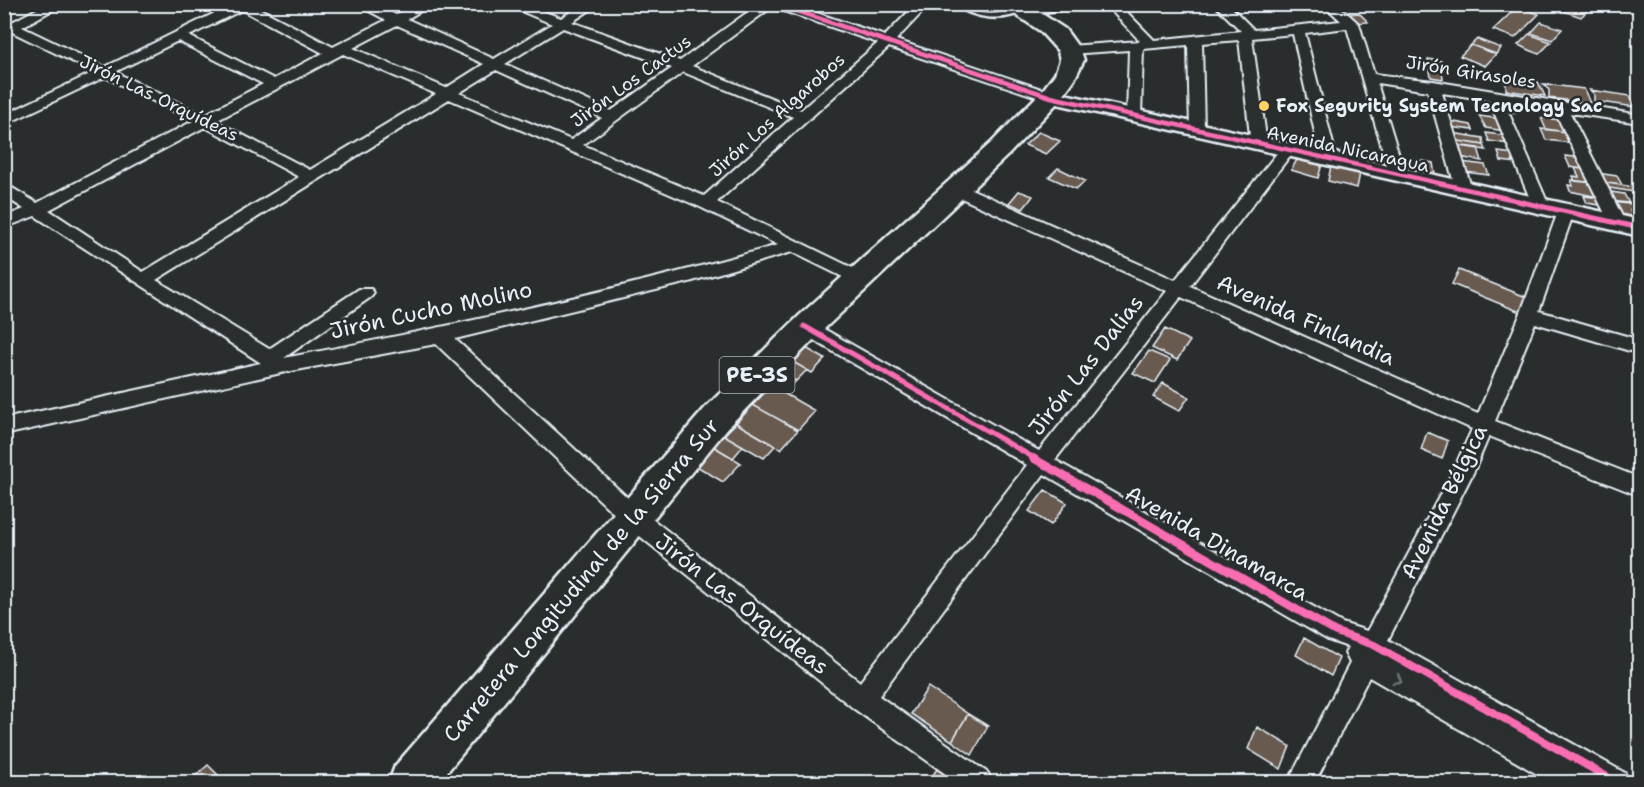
<svg xmlns="http://www.w3.org/2000/svg" width="1644" height="787" font-family="'Shantell Sans',sans-serif">
<rect width="100%" height="100%" fill="#2a2d2e"/>
<filter id="ink" filterUnits="userSpaceOnUse"><feTurbulence type="fractalNoise" baseFrequency=".0167" numOctaves="2"/><feDisplacementMap in="SourceGraphic" scale="12" xChannelSelector="R" yChannelSelector="G"/><feConvolveMatrix kernelMatrix="1 2 1 2 8 2 1 2 1" color-interpolation-filters="sRGB"/></filter>
<g filter="url(#ink)">
<path fill="#695a50" stroke="#e8f1f8" stroke-width="1.5" d="M 1561,4 L 1594,4 L 1581,17 L 1557,9 Z
M 1517,7 L 1539,14 L 1515,38 L 1493,30 Z
M 1359,13 L 1368,22 L 1355,23 L 1347,14 Z
M 1541,22 L 1562,29 L 1552,40 L 1531,33 Z
M 1529,34 L 1551,42 L 1539,54 L 1518,45 Z
M 1477,39 L 1501,48 L 1496,54 L 1471,45 Z
M 1471,45 L 1496,54 L 1485,66 L 1460,56 Z
M 1428,59 L 1441,61 L 1443,79 L 1431,77 Z
M 1501,77 L 1538,82 L 1545,96 L 1506,90 L 1506,84 Z
M 1543,84 L 1584,89 L 1590,103 L 1549,98 L 1549,90 Z
M 1590,90 L 1630,96 L 1635,107 L 1594,101 L 1594,94 Z
M 1477,97 L 1492,99 L 1496,109 L 1480,107 Z
M 1501,99 L 1521,102 L 1523,109 L 1514,107 L 1516,113 L 1505,112 Z
M 1479,116 L 1501,119 L 1505,131 L 1486,128 Z
M 1541,118 L 1561,120 L 1566,132 L 1546,129 Z
M 1449,121 L 1471,125 L 1473,130 L 1450,127 Z
M 1541,129 L 1567,132 L 1572,143 L 1546,140 Z
M 1039,132 L 1060,141 L 1046,154 L 1025,145 Z
M 1452,133 L 1483,138 L 1484,145 L 1453,140 Z
M 1486,133 L 1507,136 L 1510,144 L 1489,141 Z
M 1453,140 L 1484,145 L 1486,150 L 1454,145 Z
M 1454,145 L 1478,148 L 1482,161 L 1459,157 Z
M 1498,152 L 1514,154 L 1518,163 L 1501,161 Z
M 1565,156 L 1583,158 L 1589,170 L 1570,167 Z
M 1401,157 L 1433,163 L 1435,175 L 1403,169 Z
M 1298,158 L 1322,164 L 1318,178 L 1291,170 Z
M 1461,162 L 1485,165 L 1489,175 L 1465,172 Z
M 1331,166 L 1360,173 L 1357,188 L 1328,181 Z
M 1058,168 L 1085,181 L 1076,189 L 1049,177 Z
M 1575,168 L 1589,170 L 1595,183 L 1575,181 L 1573,176 L 1579,177 Z
M 1597,173 L 1617,176 L 1622,185 L 1601,182 Z
M 1571,180 L 1595,183 L 1602,198 L 1570,191 L 1568,185 L 1573,186 Z
M 1601,182 L 1633,187 L 1635,192 L 1603,187 Z
M 1019,191 L 1033,196 L 1023,209 L 1009,203 Z
M 1605,191 L 1624,194 L 1629,203 L 1610,201 Z
M 1584,196 L 1602,198 L 1606,206 L 1587,203 Z
M 1610,202 L 1640,205 L 1640,212 L 1630,210 L 1635,220 L 1618,218 Z
M 1459,270 L 1531,299 L 1525,314 L 1452,284 Z
M 1165,329 L 1190,341 L 1177,360 L 1152,348 Z
M 806,348 L 825,359 L 812,373 L 793,362 Z
M 1149,351 L 1170,360 L 1155,383 L 1133,373 Z
M 793,362 L 807,370 L 796,381 L 782,374 Z
M 782,374 L 796,381 L 784,393 L 771,386 Z
M 1163,383 L 1189,397 L 1179,411 L 1153,397 Z
M 771,386 L 815,411 L 798,430 L 753,405 Z
M 753,405 L 798,430 L 781,449 L 736,423 Z
M 736,423 L 775,446 L 764,458 L 724,435 Z
M 1427,432 L 1448,441 L 1442,459 L 1421,450 Z
M 724,435 L 743,446 L 733,458 L 713,446 Z
M 713,446 L 741,463 L 723,482 L 695,465 Z
M 1045,490 L 1067,503 L 1051,525 L 1029,511 Z
M 1304,638 L 1339,658 L 1331,676 L 1296,655 Z
M 928,687 L 968,714 L 952,741 L 911,714 Z
M 968,714 L 988,726 L 972,755 L 952,741 Z
M 1257,727 L 1290,746 L 1281,769 L 1248,749 Z
M 208,765 L 225,782 L 188,782 Z
M 937,769 L 956,782 L 928,782 Z"/>
<g fill="none" stroke-linecap="round" stroke-linejoin="round">
<defs>
<path id="lane" d="M 954,4 C 963,4 969,10 977,12 C 991,16 1007,12 1021,9 L 1024,11 C 1002,22 974,19 954,4 Z"/>
<path id="street" d="M 46,4 L 63,4 L 22,27 L 105,67 L 233,4 L 251,4 L 333,47 L 386,20 L 356,4 L 374,4 L 396,15 L 415,4 L 432,4 L 407,19 L 494,59 L 552,24 L 504,4 L 523,4 L 561,18 L 583,4 L 599,4 L 572,22 L 680,61 L 759,4 L 790,4 L 885,36 L 916,4 L 930,4 L 896,40 L 1056,94 L 1058,97 L 1056,100 L 1046,100 L 889,47 L 717,202 L 865,274 L 868,278 L 865,282 L 853,282 L 792,252 L 689,282 L 455,339 L 642,511 L 860,682 L 1027,465 L 798,331 L 795,326 L 798,321 L 810,321 L 1039,451 L 1167,291 L 950,193 L 948,189 L 950,185 L 962,185 L 1175,280 L 1282,147 L 1292,147 L 1295,150 L 1292,153 L 1190,286 L 1478,414 L 1520,315 L 1558,212 L 1560,208 L 1572,208 L 1574,212 L 1539,311 L 1640,340 L 1640,354 L 1535,323 L 1495,421 L 1640,478 L 1640,496 L 1489,436 L 1474,471 L 1388,640 L 1625,773 L 1629,782 L 1551,782 L 1369,677 L 1315,782 L 1288,782 L 1350,663 L 1345,653 L 1348,647 L 1328,640 L 1044,474 L 879,696 L 988,773 L 992,782 L 957,782 L 853,708 L 626,525 L 436,344 L 281,373 L 4,435 L 4,419 L 261,363 L 35,216 L 4,228 L 4,217 L 24,209 L 4,196 L 4,183 L 37,203 L 193,121 L 105,77 L 4,125 L 4,115 L 94,72 L 12,32 L 4,35 L 4,19 L 12,22 ZM 772,7 L 878,43 L 801,110 L 692,66 ZM 242,10 L 323,53 L 274,79 L 189,36 ZM 397,25 L 484,64 L 446,88 L 353,48 ZM 563,28 L 672,68 L 611,111 L 505,64 ZM 178,41 L 263,84 L 204,115 L 115,72 ZM 343,54 L 436,94 L 310,170 L 216,121 ZM 496,70 L 602,118 L 571,140 L 459,93 ZM 683,72 L 793,117 L 704,196 L 583,145 ZM 449,99 L 700,207 L 778,245 C 615,291 450,327 284,358 L 371,297 L 374,293 L 371,289 L 359,289 L 269,349 L 156,280 ZM 205,127 L 299,177 L 143,272 L 49,210 ZM 1181,297 L 1472,429 L 1454,469 L 1367,631 L 1342,623 L 1055,460 Z
M 1043,4 L 1085,4 L 1079,8 L 1021,15 L 1015,11 L 1021,7 Z
M 1105,4 L 1119,4 L 1154,40 L 1241,31 L 1214,4 L 1228,4 L 1254,30 L 1341,21 L 1323,4 L 1337,4 L 1359,24 L 1374,74 L 1433,81 L 1640,115 L 1640,123 L 1570,113 L 1626,224 L 1624,228 L 1612,228 L 1554,110 L 1504,102 L 1549,206 L 1541,211 L 1533,206 L 1489,100 L 1442,93 L 1472,190 L 1464,195 L 1456,190 L 1428,91 L 1377,83 L 1405,175 L 1403,178 L 1391,178 L 1347,28 L 1305,33 L 1337,160 L 1334,163 L 1329,165 L 1321,160 L 1293,34 L 1252,38 L 1267,144 L 1264,147 L 1259,149 L 1251,144 L 1239,40 L 1202,43 L 1204,130 L 1202,133 L 1192,133 L 1190,130 L 1188,45 L 1143,49 L 1141,116 L 1134,120 L 1129,119 L 1127,116 L 1129,50 L 1069,54 L 1062,50 L 1069,46 L 1140,41 Z"/>
<path id="secondary" d="M 1051,91 L 1640,220 L 1640,236 L 1044,101 L 1041,97 L 1044,93 Z"/>
<path id="highway" d="M 1000,4 L 1027,4 L 1065,29 L 1081,51 L 1084,60 L 1074,80 L 1059,101 L 1009,154 L 822,331 L 730,425 L 439,782 L 389,782 L 395,766 L 706,407 L 800,315 L 991,143 L 1042,91 L 1055,74 L 1060,60 L 1058,51 L 1040,31 Z"/>
</defs>
<use href="#lane" stroke="#e8f1f8" stroke-width="5"/>
<use href="#street" stroke="#e8f1f8" stroke-width="4"/>
<use href="#secondary" stroke="#e8f1f8" stroke-width="5"/>
<use href="#highway" stroke="#e8f1f8" stroke-width="5"/>
<use href="#lane" fill="#2a2d2e" fill-rule="evenodd"/>
<use href="#street" fill="#2a2d2e" fill-rule="evenodd"/>
<use href="#secondary" fill="#2a2d2e" fill-rule="evenodd"/>
<use href="#highway" fill="#2a2d2e" fill-rule="evenodd"/>
<defs>
<path id="cycleway-far2" d="M 776,4 L 1051,97 L 1524,202"/>
<path id="cycleway-far1" d="M 1517,201 L 1640,228
M 804,326 L 1036,459"/>
<path id="cycleway" d="M 1033,458 L 1336,632 L 1374,645 L 1616,782"/>
</defs>
<use href="#cycleway-far2" stroke="#2a2d2e" stroke-width="8"/>
<use href="#cycleway-far1" stroke="#2a2d2e" stroke-width="9"/>
<use href="#cycleway" stroke="#2a2d2e" stroke-width="11"/>
<use href="#cycleway-far2" stroke="#f96db3" stroke-width="4.5"/>
<use href="#cycleway-far1" stroke="#f96db3" stroke-width="5"/>
<use href="#cycleway" stroke="#f96db3" stroke-width="8"/>
</g>
<defs><path id="oneway-chevron" d="M-2-3.5L2.5 0L-2 3.5" fill="none" stroke-width="1.6" stroke-linecap="round" stroke-linejoin="round" transform="scale(1.5)"/></defs>
<use stroke="#6c7275" href="#oneway-chevron" transform="translate(1398 680) rotate(30)"/>
</g>
<circle fill="#ffd166" stroke="#2a2d2e" stroke-width="2" cx="1264" cy="106" r="6"/>
<g text-anchor="middle" dominant-baseline="central" stroke-width="5" stroke-linejoin="round" paint-order="stroke">
<g font-size="18" fill="#e8f1f8" stroke="#2a2d2e">
<text transform="translate(1471 72) rotate(9)">Jirón Girasoles</text>
<text transform="translate(631 81) rotate(-36)">Jirón Los Cactus</text>
<text transform="translate(159 98) rotate(26)">Jirón Las Orquídeas</text>
<text transform="translate(777 115) rotate(-42)">Jirón Los Algarobos</text>
<text transform="translate(1348 149) rotate(12)">Avenida Nicaragua</text>
</g>
<g font-size="18" font-weight="bold" fill="#e8f1f8" stroke="#2a2d2e" text-anchor="start">
<text x="1276" y="106">Fox Segurity System Tecnology Sac</text>
</g>
<rect fill="#2a2d2e" stroke="#afb6bb" stroke-width="1.5" x="719.5" y="357" width="75" height="36" rx="4.5"/>
<g font-size="21" font-weight="bold" fill="#e8f1f8">
<text x="757" y="375">PE-3S</text>
</g>
<g font-size="22" fill="#e8f1f8" stroke="#2a2d2e">
<text transform="translate(431 310) rotate(-12)">Jirón Cucho Molino</text>
<text transform="translate(1306 320) rotate(24)">Avenida Finlandia</text>
<text transform="translate(1086 365) rotate(-52)">Jirón Las Dalias</text>
<text transform="translate(1444 502) rotate(-64)">Avenida Bélgica</text>
<text transform="translate(1217 543) rotate(30)">Avenida Dinamarca</text>
<text transform="translate(581 580) rotate(-50)">Carretera Longitudinal de la Sierra Sur</text>
<text transform="translate(742 604) rotate(38)">Jirón Las Orquídeas</text>
</g>
</g>
<rect width="1644" height="787" fill="none" stroke="#2a2d2e" stroke-width="24"/>
<rect x="12" y="12" width="1620" height="763" fill="none" stroke="#e8f1f8" stroke-width="2" filter="url(#ink)"/>
</svg>
